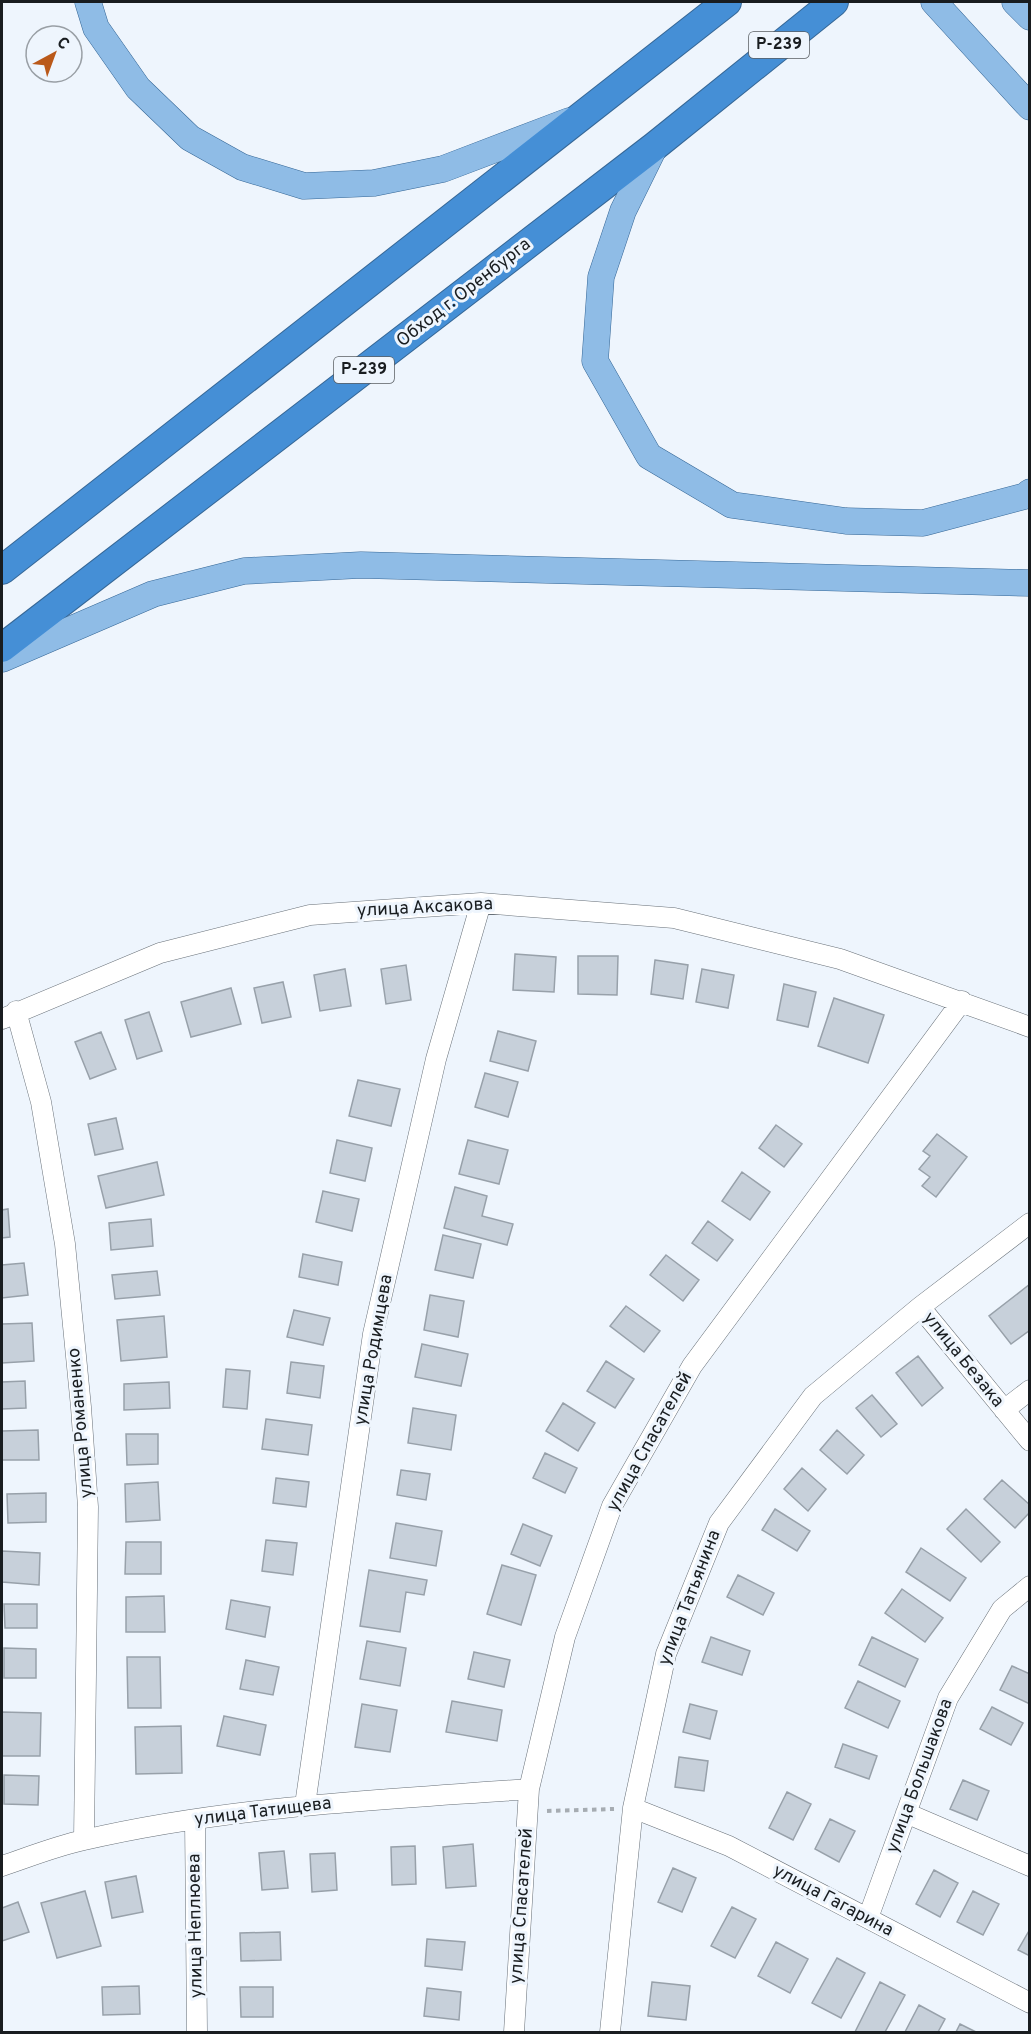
<svg xmlns="http://www.w3.org/2000/svg" width="1031" height="2034" font-family="Overpass,sans-serif">
<rect width="100%" height="100%" fill="#eef5fd"/>
<path fill="#c7d0da" stroke="#98a1aa" stroke-width="1.5" d="M 515,954 L 556,957 L 554,992 L 513,990 Z
M 578,956 L 618,956 L 617,995 L 578,994 Z
M 655,960 L 688,965 L 683,999 L 651,994 Z
M 406,965 L 411,1000 L 386,1004 L 381,969 Z
M 345,969 L 351,1006 L 320,1011 L 314,975 Z
M 702,969 L 734,975 L 728,1008 L 696,1002 Z
M 283,982 L 291,1017 L 262,1023 L 254,988 Z
M 784,984 L 816,992 L 808,1027 L 777,1020 Z
M 231,988 L 241,1024 L 191,1037 L 181,1002 Z
M 834,998 L 884,1015 L 868,1063 L 818,1046 Z
M 149,1012 L 162,1051 L 137,1059 L 125,1020 Z
M 498,1031 L 536,1041 L 528,1071 L 490,1061 Z
M 101,1032 L 116,1069 L 90,1079 L 75,1042 Z
M 485,1073 L 518,1082 L 508,1117 L 475,1107 Z
M 358,1080 L 400,1089 L 391,1126 L 349,1116 Z
M 116,1118 L 123,1149 L 95,1155 L 88,1124 Z
M 776,1125 L 802,1144 L 784,1167 L 759,1148 Z
M 937,1134 L 967,1157 L 936,1197 L 922,1186 L 930,1177 L 919,1169 L 930,1156 L 923,1151 Z
M 337,1140 L 372,1148 L 365,1181 L 330,1173 Z
M 468,1140 L 508,1150 L 499,1184 L 459,1174 Z
M 157,1162 L 164,1195 L 106,1208 L 98,1176 Z
M 742,1172 L 770,1192 L 750,1220 L 722,1201 Z
M 455,1187 L 487,1196 L 482,1216 L 513,1224 L 507,1245 L 444,1228 Z
M 323,1191 L 359,1199 L 352,1231 L 316,1222 Z
M 8,1209 L 10,1237 L 2,1238 L 2,1210 Z
M 151,1219 L 153,1246 L 111,1250 L 109,1223 Z
M 708,1221 L 733,1240 L 717,1261 L 692,1243 Z
M 443,1235 L 481,1244 L 473,1278 L 435,1270 Z
M 303,1254 L 342,1262 L 338,1285 L 299,1277 Z
M 666,1255 L 699,1280 L 683,1301 L 650,1275 Z
M 24,1263 L 28,1295 L 2,1298 L 2,1265 Z
M 157,1271 L 160,1295 L 115,1299 L 112,1275 Z
M 1030,1284 L 1030,1330 L 1011,1344 L 989,1316 Z
M 430,1295 L 464,1301 L 458,1337 L 424,1330 Z
M 626,1306 L 660,1331 L 644,1352 L 610,1326 Z
M 294,1310 L 330,1318 L 323,1345 L 287,1337 Z
M 164,1316 L 167,1357 L 121,1361 L 117,1320 Z
M 32,1323 L 34,1361 L 2,1363 L 2,1324 Z
M 422,1344 L 468,1354 L 461,1386 L 415,1377 Z
M 918,1356 L 943,1388 L 922,1406 L 896,1373 Z
M 606,1361 L 634,1379 L 615,1408 L 587,1391 Z
M 291,1362 L 324,1366 L 320,1398 L 287,1393 Z
M 226,1369 L 250,1371 L 247,1409 L 223,1407 Z
M 25,1381 L 26,1408 L 2,1409 L 2,1382 Z
M 169,1382 L 170,1408 L 124,1410 L 124,1384 Z
M 872,1395 L 897,1424 L 881,1437 L 856,1408 Z
M 563,1403 L 595,1423 L 578,1451 L 546,1431 Z
M 413,1408 L 456,1415 L 451,1450 L 408,1443 Z
M 266,1419 L 312,1425 L 308,1455 L 262,1449 Z
M 38,1430 L 39,1460 L 2,1460 L 2,1431 Z
M 837,1430 L 864,1455 L 847,1474 L 820,1450 Z
M 126,1434 L 158,1434 L 158,1464 L 127,1465 Z
M 545,1453 L 577,1468 L 565,1493 L 533,1478 Z
M 802,1468 L 826,1489 L 808,1511 L 784,1489 Z
M 401,1470 L 430,1474 L 426,1500 L 397,1495 Z
M 276,1478 L 309,1482 L 306,1507 L 273,1503 Z
M 1002,1480 L 1030,1505 L 1030,1512 L 1015,1528 L 984,1499 Z
M 158,1482 L 160,1520 L 126,1522 L 125,1484 Z
M 46,1493 L 46,1522 L 8,1523 L 7,1494 Z
M 775,1509 L 810,1531 L 797,1551 L 762,1530 Z
M 966,1509 L 1000,1542 L 981,1562 L 947,1529 Z
M 396,1523 L 442,1531 L 436,1566 L 390,1558 Z
M 523,1524 L 552,1536 L 540,1566 L 511,1554 Z
M 266,1540 L 297,1543 L 293,1575 L 262,1571 Z
M 126,1542 L 161,1542 L 161,1574 L 125,1574 Z
M 921,1548 L 966,1578 L 950,1601 L 906,1572 Z
M 2,1551 L 40,1553 L 39,1585 L 2,1582 Z
M 502,1565 L 536,1575 L 521,1625 L 487,1614 Z
M 369,1570 L 427,1580 L 424,1595 L 406,1592 L 400,1632 L 360,1626 Z
M 738,1575 L 774,1593 L 763,1615 L 727,1597 Z
M 902,1589 L 943,1618 L 925,1642 L 885,1613 Z
M 164,1596 L 165,1632 L 126,1632 L 126,1597 Z
M 231,1600 L 270,1607 L 265,1637 L 226,1629 Z
M 4,1604 L 37,1604 L 37,1628 L 5,1628 Z
M 711,1637 L 750,1651 L 742,1675 L 702,1662 Z
M 872,1637 L 918,1659 L 905,1687 L 859,1665 Z
M 367,1641 L 406,1648 L 400,1686 L 360,1679 Z
M 4,1648 L 36,1649 L 36,1678 L 4,1678 Z
M 474,1652 L 510,1660 L 504,1687 L 468,1679 Z
M 127,1657 L 160,1657 L 161,1708 L 128,1708 Z
M 246,1660 L 279,1667 L 273,1695 L 240,1689 Z
M 1012,1666 L 1030,1674 L 1030,1704 L 1000,1690 Z
M 858,1681 L 900,1701 L 888,1728 L 845,1708 Z
M 452,1701 L 502,1710 L 497,1741 L 446,1732 Z
M 362,1704 L 397,1710 L 390,1752 L 355,1747 Z
M 690,1704 L 717,1711 L 710,1739 L 683,1732 Z
M 992,1707 L 1023,1723 L 1011,1745 L 980,1729 Z
M 2,1712 L 41,1713 L 40,1756 L 2,1756 Z
M 224,1716 L 266,1725 L 260,1755 L 217,1746 Z
M 181,1726 L 182,1773 L 136,1774 L 135,1727 Z
M 843,1744 L 877,1756 L 869,1779 L 835,1767 Z
M 679,1757 L 708,1761 L 704,1791 L 675,1787 Z
M 4,1775 L 39,1776 L 38,1805 L 4,1804 Z
M 963,1780 L 989,1791 L 977,1820 L 950,1809 Z
M 787,1792 L 811,1804 L 793,1840 L 769,1828 Z
M 830,1819 L 855,1831 L 839,1862 L 815,1849 Z
M 473,1844 L 476,1886 L 446,1888 L 443,1847 Z
M 415,1846 L 416,1884 L 392,1885 L 391,1847 Z
M 284,1851 L 288,1888 L 262,1890 L 259,1853 Z
M 335,1853 L 337,1890 L 312,1892 L 310,1854 Z
M 673,1868 L 696,1878 L 682,1912 L 658,1902 Z
M 934,1870 L 958,1883 L 940,1917 L 916,1904 Z
M 136,1876 L 143,1912 L 112,1918 L 105,1882 Z
M 85,1891 L 101,1946 L 57,1958 L 41,1903 Z
M 973,1891 L 999,1904 L 983,1935 L 957,1922 Z
M 18,1902 L 29,1932 L 2,1941 L 2,1908 Z
M 732,1907 L 756,1919 L 735,1958 L 711,1946 Z
M 1030,1929 L 1030,1956 L 1018,1950 Z
M 280,1932 L 281,1960 L 241,1961 L 240,1933 Z
M 427,1939 L 465,1942 L 462,1970 L 425,1966 Z
M 776,1942 L 808,1959 L 790,1993 L 758,1976 Z
M 837,1958 L 865,1973 L 841,2018 L 812,2003 Z
M 652,1982 L 690,1986 L 686,2020 L 648,2016 Z
M 880,1982 L 905,1995 L 885,2032 L 855,2032 Z
M 139,1986 L 140,2014 L 103,2015 L 102,1987 Z
M 240,1987 L 273,1987 L 273,2017 L 241,2017 Z
M 427,1988 L 461,1992 L 459,2020 L 424,2016 Z
M 919,2005 L 945,2019 L 938,2032 L 905,2032 Z
M 960,2024 L 976,2032 L 956,2032 Z"/>
<g fill="none" stroke-linecap="round" stroke-linejoin="round">
<defs>
<path id="minor" d="M 16,1011 L 41,1102 L 65,1244 L 81,1407 L 88,1507 L 84,1840
M 2,1019 L 160,953 L 310,915 L 481,903 L 674,918 L 840,959 L 1030,1027
M 920,1307 L 1030,1441
M 1004,1410 L 1030,1390
M 305,1805 L 373,1334 L 436,1059 L 481,903
M 633,1808 L 729,1846 L 1030,2003
M 906,1813 L 1030,1866
M 195,1820 L 197,2032
M 2,1866 C 29,1857 56,1846 84,1840 C 230,1806 381,1800 529,1789
M 868,1918 L 948,1698 L 1002,1609 L 1030,1586
M 514,2032 L 529,1789 L 565,1637 L 612,1506 L 692,1366 L 962,1001
M 610,2032 L 633,1808 L 666,1654 L 719,1523 L 813,1396 L 920,1307 L 1030,1223"/>
<path id="major" d="M 88,2 L 96,28 L 138,88 L 190,138 L 242,167 L 304,186 L 374,183 L 443,169 L 569,121
M 934,2 L 1030,107
M 1015,2 L 1030,17
M 655,146 L 623,211 L 601,277 L 595,361 L 649,456 L 732,505 L 846,521 L 923,523 L 1025,496 L 1030,492
M 2,659 L 153,594 L 244,571 L 361,565 L 1030,583"/>
<path id="highway" d="M 2,570 L 727,2
M 2,648 L 655,146 L 834,2"/>
</defs>
<use href="#minor" stroke="#687078" stroke-width="21"/>
<use href="#major" stroke="#366796" stroke-width="27"/>
<use href="#highway" stroke="#366796" stroke-width="30"/>
<path stroke="#a6acb2" stroke-width="4" stroke-dasharray="4.5 4.5" stroke-linecap="butt" d="M 547,1811 L 614,1809"/>
<use href="#minor" stroke="#fff" stroke-width="20"/>
<use href="#major" stroke="#8fbce6" stroke-width="26"/>
<use href="#highway" stroke="#458fd6" stroke-width="28"/>
</g>
<g text-anchor="middle" dominant-baseline="central" stroke-width="6" stroke-linejoin="round" paint-order="stroke">
<g fill="#eef5fd" stroke="#595e62" stroke-width="1.5">
<rect x="749" y="32" width="60" height="26" rx="4.5"/>
<rect x="334" y="357" width="60" height="26" rx="4.5"/>
</g>
<g font-size="16" font-weight="bold" fill="#191d20">
<text x="779" y="45">Р-239</text>
<text x="364" y="370">Р-239</text>
</g>
<g font-size="18" fill="#191d20" stroke="#eef5fd">
<text transform="translate(464 293) rotate(-38)">Обход г. Оренбурга</text>
<text transform="translate(425 908) rotate(-3)">улица Аксакова</text>
<text transform="translate(374 1350) rotate(-80)">улица Родимцева</text>
<text transform="translate(963 1360) rotate(51)">улица Безака</text>
<text transform="translate(81 1423) rotate(-95)">улица Романенко</text>
<text transform="translate(650 1442) rotate(-61)">улица Спасателей</text>
<text transform="translate(690 1598) rotate(-69)">улица Татьянина</text>
<text transform="translate(920 1776) rotate(-70)">улица Большакова</text>
<text transform="translate(263 1812) rotate(-7)">улица Татищева</text>
<text transform="translate(833 1901) rotate(28)">улица Гагарина</text>
<text transform="translate(522 1906) rotate(-86)">улица Спасателей</text>
<text transform="translate(196 1926) rotate(-91)">улица Неплюева</text>
</g>
</g>
<rect width="1031" height="2034" fill="none" stroke="#191d20" stroke-width="6"/>
<g transform="translate(54 54) rotate(41)"><circle r="28" fill="#eef5fd" stroke="#999fa5" stroke-width="1.5"/>
<path d="M0-4.5L10 22L0 15L-10 22Z" fill="#ba591a"/>
<text y="-9" font-size="16" font-weight="bold" text-anchor="middle" fill="#191d20">С</text>
</g>
</svg>
